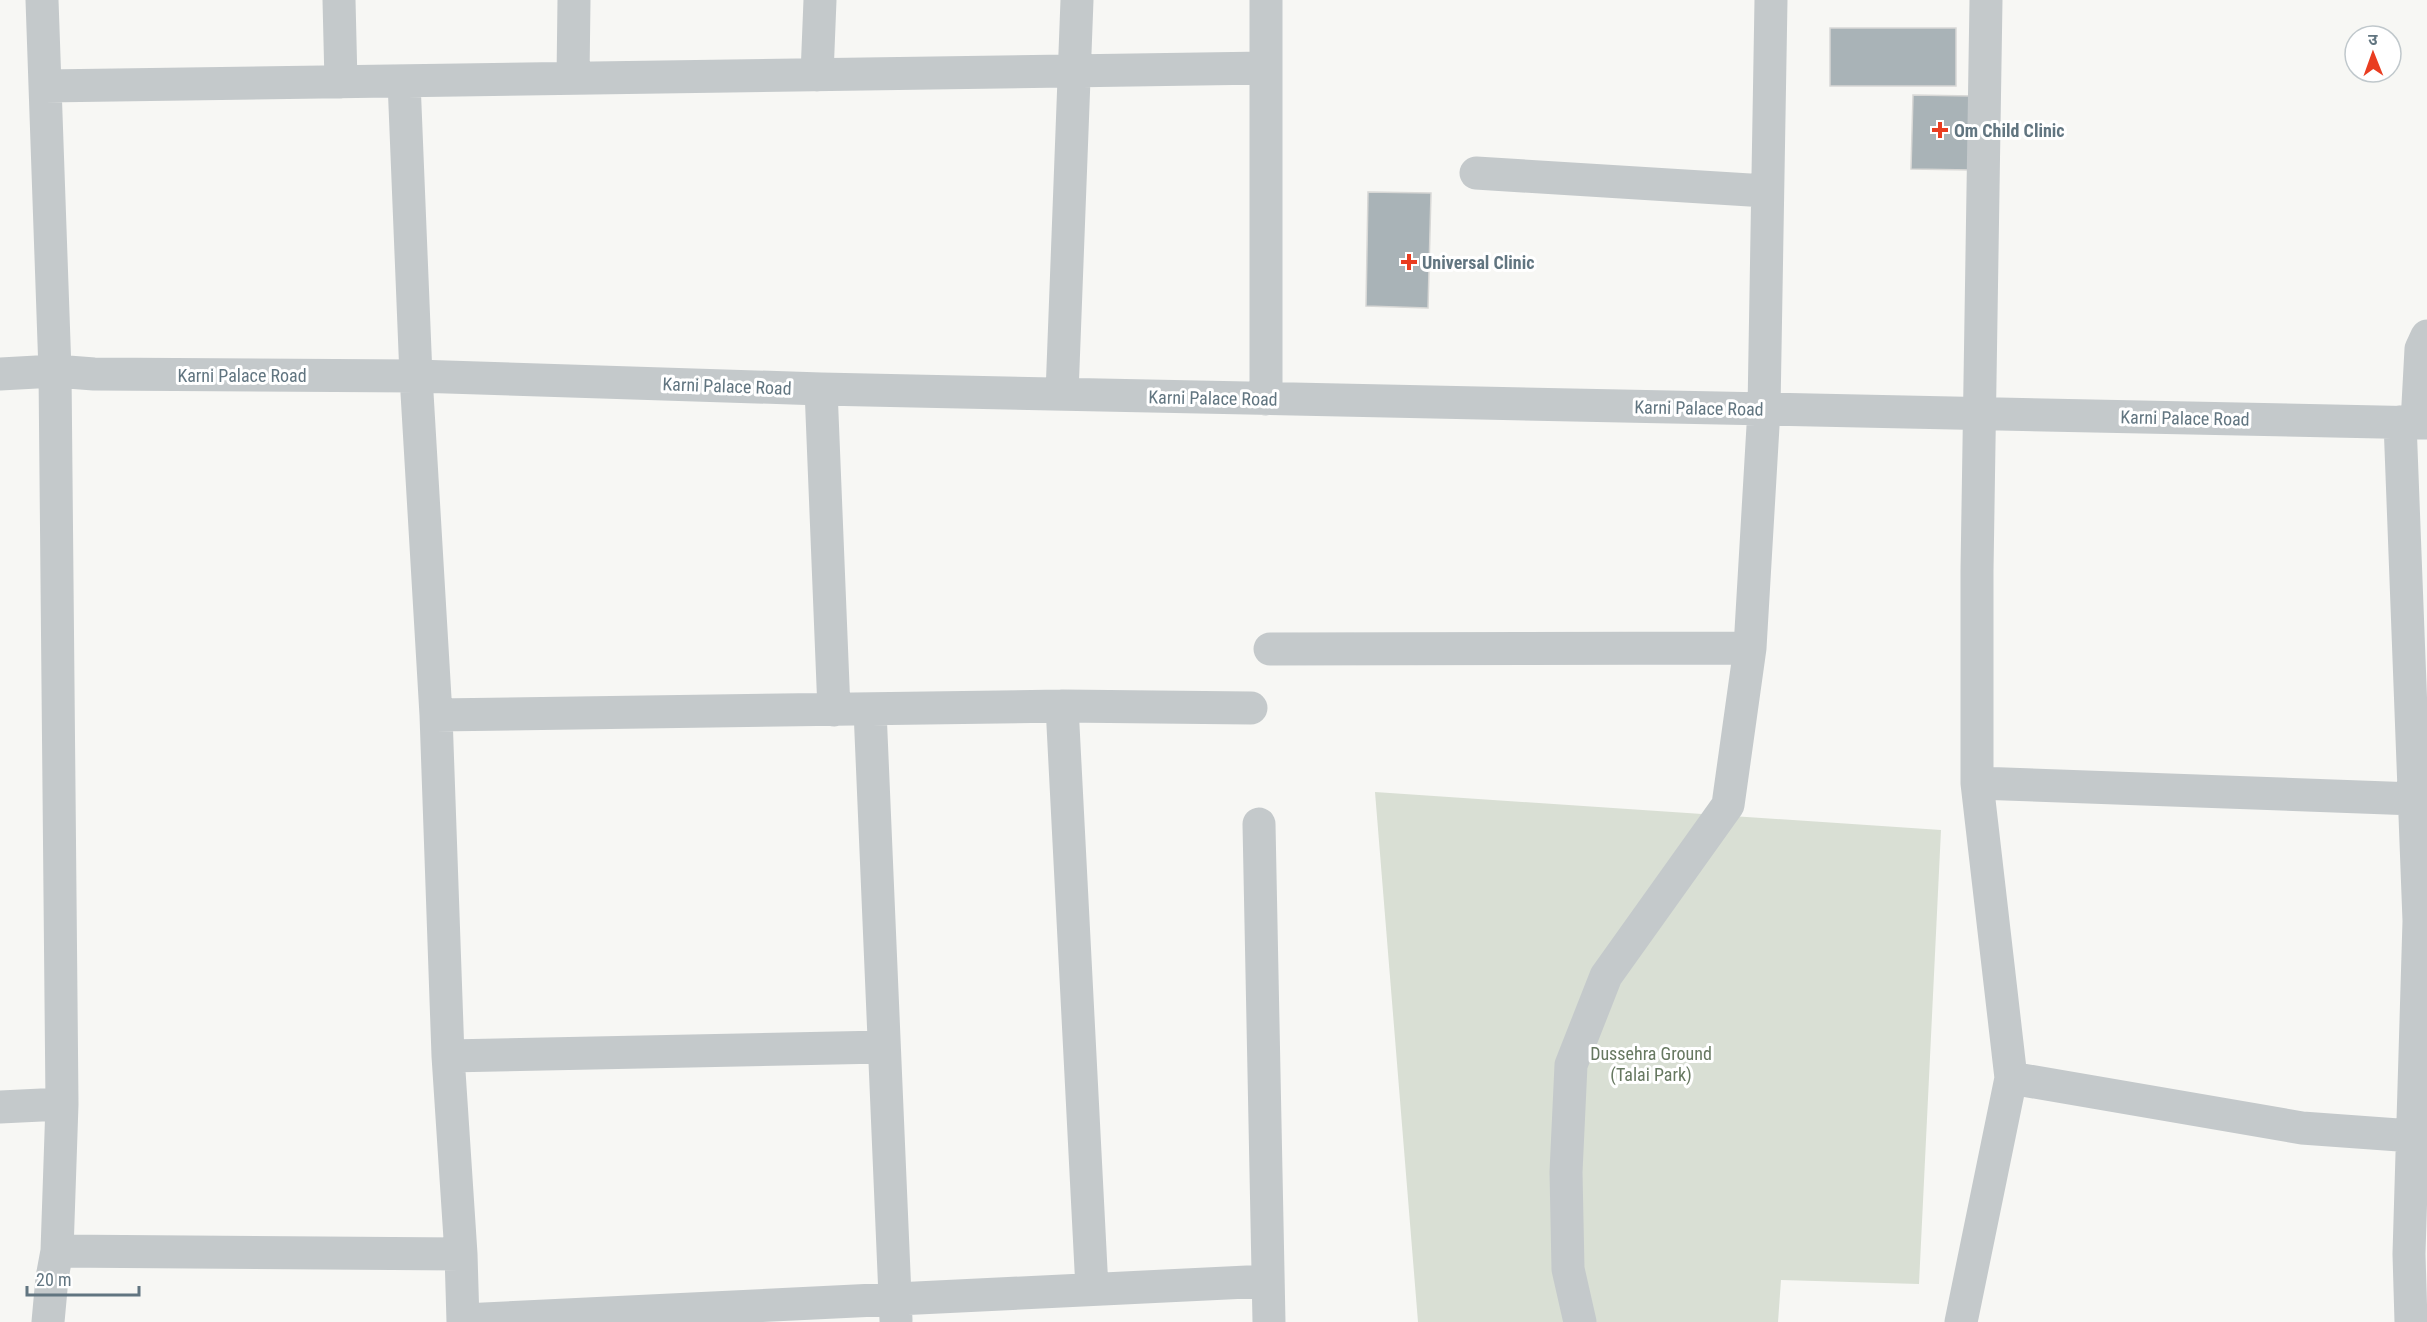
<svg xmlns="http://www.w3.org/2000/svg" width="2427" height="1322" font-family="'Roboto Condensed','Noto Sans Devanagari',sans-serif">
<rect width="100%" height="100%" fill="#f7f7f4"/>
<path fill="#d9dfd4" d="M 1375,792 L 1941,830 L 1919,1284 L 1781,1280 L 1778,1322 L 1418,1322 Z"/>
<path fill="#a9b3b7" stroke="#d8d8d6" stroke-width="1.5" d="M 1830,28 L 1956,28 L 1956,86 L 1830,86 Z
M 1913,95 L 1973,96 L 1971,170 L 1911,169 Z
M 1368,192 L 1431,193 L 1428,308 L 1366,306 Z"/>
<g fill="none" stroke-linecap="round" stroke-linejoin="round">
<path stroke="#c4c9cb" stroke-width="33" d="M 42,0 L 55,371 L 62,1104 L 57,1251 L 52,1278 L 48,1322
M 339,0 L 341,82
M 1266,68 L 1266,399
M 817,75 L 820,0
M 573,78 L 574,0
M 404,81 L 416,376 L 436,715 L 448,1056 L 461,1254 L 463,1322
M 45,86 L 1266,68 L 1266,0
M 1476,173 L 1766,191
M 0,374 L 55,371 L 94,374 L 416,376 L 821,389 L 2427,423
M 821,389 L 834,710
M 1062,394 L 1077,0
M 2400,422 L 2419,921 L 2409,1254 L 2411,1322
M 2417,423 L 2421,349 L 2427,336
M 1270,649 L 1750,648
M 1062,706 L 1092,1289
M 870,710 L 896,1320
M 436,715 L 1062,706 L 1251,708
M 1977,783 L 2415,799
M 1259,824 L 1269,1322
M 448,1056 L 884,1047
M 2011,1078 L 2302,1128 L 2427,1137
M 0,1107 L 62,1104
M 57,1251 L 461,1254
M 463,1320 L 1268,1281
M 1580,1322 L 1568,1269 L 1566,1172 L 1571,1065 L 1606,976 L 1728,805 L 1750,648 L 1764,409 L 1771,0
M 1961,1322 L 2011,1078 L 1977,783 L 1977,571 L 1986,0"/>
</g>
<g fill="#e93d21" stroke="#fff" stroke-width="2">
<path d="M1937 121h6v6h6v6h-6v6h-6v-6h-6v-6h6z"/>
<path d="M1406 253h6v6h6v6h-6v6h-6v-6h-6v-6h6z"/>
</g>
<g text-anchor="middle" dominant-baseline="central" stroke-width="6" stroke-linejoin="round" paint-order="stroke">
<g font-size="18" font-weight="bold" fill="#617580" stroke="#fff" text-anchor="start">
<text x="1954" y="130">Om Child Clinic</text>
<text x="1422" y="262">Universal Clinic</text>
</g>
<g font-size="18" fill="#617580" stroke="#fff">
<text x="242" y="375">Karni Palace Road</text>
<text transform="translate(727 386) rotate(2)">Karni Palace Road</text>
<text transform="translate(1213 398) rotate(1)">Karni Palace Road</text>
<text transform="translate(1699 408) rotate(1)">Karni Palace Road</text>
<text transform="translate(2185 418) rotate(1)">Karni Palace Road</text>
</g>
<g font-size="18" fill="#667860" stroke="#fff">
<text x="1651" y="1053">Dussehra Ground<tspan x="1651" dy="21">(Talai Park)</tspan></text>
</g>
</g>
<g transform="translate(2373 54) rotate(359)"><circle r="28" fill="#ffffff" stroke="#c0c8cc" stroke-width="1.5"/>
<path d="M0-4.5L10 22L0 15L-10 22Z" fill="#e93d21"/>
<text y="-9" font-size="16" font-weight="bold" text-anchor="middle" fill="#617580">उ</text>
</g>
<path d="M27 1286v9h112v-9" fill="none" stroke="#617580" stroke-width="3"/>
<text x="36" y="1286" font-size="18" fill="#617580" stroke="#ffffff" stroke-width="4.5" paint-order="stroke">20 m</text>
</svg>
